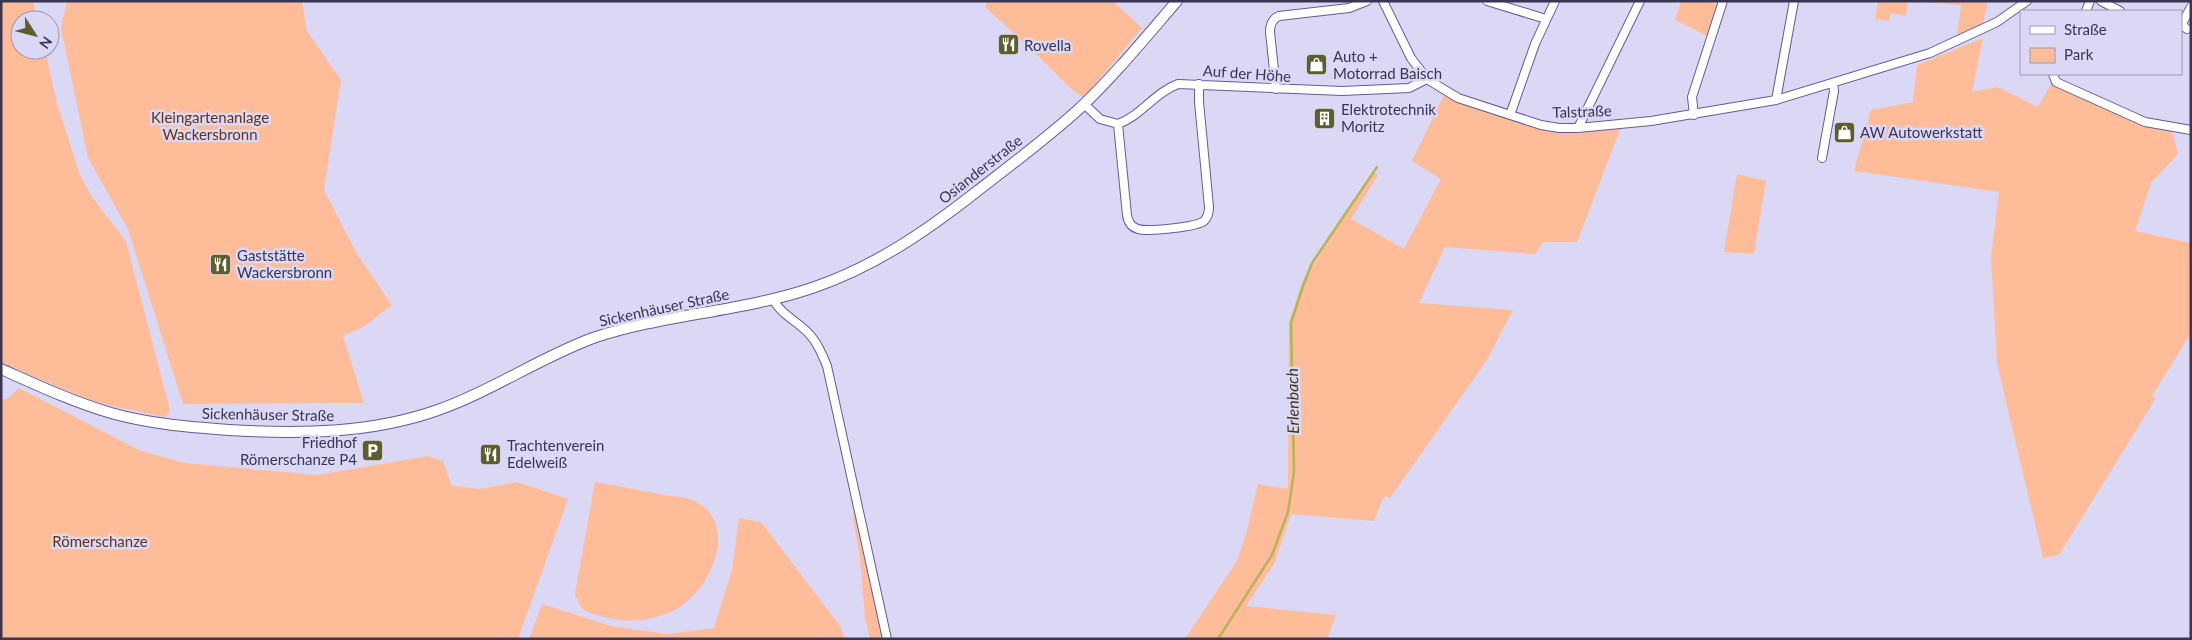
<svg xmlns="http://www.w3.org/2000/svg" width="2192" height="640" font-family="Lato,sans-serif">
<rect width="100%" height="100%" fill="#dbd8f6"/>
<path fill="#febc99" d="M 1,1 L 33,1 L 38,20 L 20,20 L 20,50 L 45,50 L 57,103 L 80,175 L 92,197 L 126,241 L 170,410 L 168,415 L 163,417 L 94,402 L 1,363 Z
M 67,1 L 302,1 L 307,31 L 341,80 L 324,190 L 357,254 L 392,305 L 363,327 L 343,336 L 364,403 L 183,404 L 128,229 L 88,158 L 61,28 Z
M 987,1 L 1113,1 L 1142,28 L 1087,94 L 1082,97 L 1071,89 L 1030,48 L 985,7 Z
M 1681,1 L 1710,1 L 1717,5 L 1707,36 L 1675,20 Z
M 1878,1 L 1908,1 L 1906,16 L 1891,13 L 1889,21 L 1875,19 Z
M 1910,1 L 1988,1 L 1982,29 L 1956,42 L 1961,5 Z
M 1983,38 L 1972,92 L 1998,87 L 2038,107 L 2052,82 L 2137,124 L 2172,131 L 2178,154 L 2151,183 L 2135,231 L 2191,243 L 2191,333 L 2152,396 L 2156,398 L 2059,555 L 2043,558 L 1997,363 L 1991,257 L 1999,192 L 1854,171 L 1871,110 L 1913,102 L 1917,65 Z
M 1444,95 L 1466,105 L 1549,131 L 1579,132 L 1621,127 L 1577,242 L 1543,242 L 1535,254 L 1445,247 L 1419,303 L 1513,310 L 1487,360 L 1390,498 L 1384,496 L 1374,521 L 1291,514 L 1274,564 L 1246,606 L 1336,615 L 1327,639 L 1185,639 L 1237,561 L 1246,534 L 1258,484 L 1288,489 L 1289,322 L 1303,280 L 1373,172 L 1378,175 L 1351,219 L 1404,249 L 1441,179 L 1412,161 Z
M 1737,174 L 1766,181 L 1754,254 L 1724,252 Z
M 19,388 L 141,451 L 185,463 L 317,475 L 428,456 L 443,461 L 452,486 L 480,489 L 517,482 L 568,499 L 518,639 L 1,639 L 1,398 L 6,400 Z
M 595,482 C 619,486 644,491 669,496 C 677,497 688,497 695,501 C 741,524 710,593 673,611 C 656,619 633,623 614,619 C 605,617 590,615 582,608 C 579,605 577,598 575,594 Z
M 856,498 L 887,639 L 870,639 L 865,618 L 860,557 L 853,517 Z
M 739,518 L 761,522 L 840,626 L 845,639 L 529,639 L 542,604 L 611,626 L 667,634 L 714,628 L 732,570 Z"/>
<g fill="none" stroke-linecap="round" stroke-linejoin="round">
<path stroke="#b4b555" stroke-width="2.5" d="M 1218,639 L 1272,555 L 1288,512 L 1294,472 L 1291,323 L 1303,286 L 1312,263 L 1377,167"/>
<defs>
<path id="minor" d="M 1383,1 L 1411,58 L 1427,79 L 1458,98 L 1541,125 L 1559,128 L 1578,128 L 1651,121 L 1776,100 L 1930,53 L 1997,22 L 2027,1
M 1487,1 L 1546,19
M 2101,1 L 2120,11
M 2086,11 L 2090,1
M 2187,29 L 2183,26 L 2183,22 L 2191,7
M 2053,74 L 2056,82 L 2145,122 L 2191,130
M 1276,89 L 1270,32 C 1270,25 1272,19 1279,16 L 1349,8 L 1367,1
M 1776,100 L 1794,1
M 1084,104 L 1100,119 L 1118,124 C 1141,116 1154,93 1178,84 L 1342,91 L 1409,88 L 1427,79
M 1510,115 L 1535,44 L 1555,1
M 1694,115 L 1692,97 L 1723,1
M 1118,124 L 1127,215 C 1128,222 1131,227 1138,229 C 1147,232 1197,227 1204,221 C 1208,217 1209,212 1209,207 L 1199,102 L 1199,84
M 1578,128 L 1640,1
M 1822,158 L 1834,91 L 1833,83
M 773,299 C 780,313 793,319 804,329 C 816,339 821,352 827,366 L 887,639"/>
<path id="tertiary" d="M 1,369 C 37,385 73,402 111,413 C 150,424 189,427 229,430 C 299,434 370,434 438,410 C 492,391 539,358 593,338 C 664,314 741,312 812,288 C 874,267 925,232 976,192 C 1011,165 1047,138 1079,109 C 1114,76 1145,38 1177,1"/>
</defs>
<use href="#minor" stroke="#655a9b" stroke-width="10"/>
<use href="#tertiary" stroke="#655a9b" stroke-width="12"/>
<use href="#minor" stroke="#fff" stroke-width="8"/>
<use href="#tertiary" stroke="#fff" stroke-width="10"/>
</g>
<defs>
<symbol id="restaurant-square" viewBox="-11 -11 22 22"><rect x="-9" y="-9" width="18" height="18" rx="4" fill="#5d5e2b" stroke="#dbd8f6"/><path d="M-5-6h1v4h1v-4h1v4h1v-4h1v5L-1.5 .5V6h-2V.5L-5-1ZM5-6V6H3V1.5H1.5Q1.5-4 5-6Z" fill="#fff"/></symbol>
<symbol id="shop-square" viewBox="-11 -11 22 22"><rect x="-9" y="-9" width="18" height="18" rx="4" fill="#5d5e2b" stroke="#dbd8f6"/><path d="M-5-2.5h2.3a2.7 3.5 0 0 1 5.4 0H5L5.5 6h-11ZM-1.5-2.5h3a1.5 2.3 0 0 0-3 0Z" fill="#fff"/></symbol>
<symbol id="building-square" viewBox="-11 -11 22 22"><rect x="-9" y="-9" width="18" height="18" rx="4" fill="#5d5e2b" stroke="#dbd8f6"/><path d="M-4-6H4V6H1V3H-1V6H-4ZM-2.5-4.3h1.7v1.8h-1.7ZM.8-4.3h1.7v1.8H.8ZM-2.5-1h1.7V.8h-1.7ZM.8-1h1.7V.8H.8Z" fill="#fff"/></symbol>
<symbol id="parking-square" viewBox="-11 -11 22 22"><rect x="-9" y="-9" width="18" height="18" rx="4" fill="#5d5e2b" stroke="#dbd8f6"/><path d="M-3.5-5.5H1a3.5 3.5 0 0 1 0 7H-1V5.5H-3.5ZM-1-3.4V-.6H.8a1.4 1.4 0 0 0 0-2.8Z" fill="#fff"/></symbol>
</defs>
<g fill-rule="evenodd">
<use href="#restaurant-square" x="996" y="32" width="25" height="25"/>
<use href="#shop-square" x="1304" y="52" width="25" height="25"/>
<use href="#building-square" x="1312" y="106" width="25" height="25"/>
<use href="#shop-square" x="1832" y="120" width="25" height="25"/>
<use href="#restaurant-square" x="208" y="252" width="25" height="25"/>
<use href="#parking-square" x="360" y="438" width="25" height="25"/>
<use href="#restaurant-square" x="478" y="442" width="25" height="25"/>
</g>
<g text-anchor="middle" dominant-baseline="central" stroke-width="5" stroke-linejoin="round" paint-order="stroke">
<g font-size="15" fill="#393552" stroke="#dbd8f6" text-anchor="start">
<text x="1024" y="45">Rovella</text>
<text x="1333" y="56">Auto +<tspan x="1333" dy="17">Motorrad Baisch</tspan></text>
<text x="1341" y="109">Elektrotechnik<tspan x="1341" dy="17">Moritz</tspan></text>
<text x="1860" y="132">AW Autowerkstatt</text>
<text x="237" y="255">Gaststätte<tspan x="237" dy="17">Wackersbronn</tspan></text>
<text x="357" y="442" text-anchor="end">Friedhof<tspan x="357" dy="17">Römerschanze P4</tspan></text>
<text x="507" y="445">Trachtenverein<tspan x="507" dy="17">Edelweiß</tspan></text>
</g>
<g font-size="15" fill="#393552" stroke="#dbd8f6">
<text transform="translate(1247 73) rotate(4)">Auf der Höhe</text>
<text transform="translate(1582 111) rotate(-2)">Talstraße</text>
<text transform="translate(980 169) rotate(-38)">Osianderstraße</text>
<text transform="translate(664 307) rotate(-12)">Sickenhäuser Straße</text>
<text transform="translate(268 414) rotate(1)">Sickenhäuser Straße</text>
</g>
<g font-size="15" fill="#683210" stroke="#dbd8f6">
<text x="210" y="117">Kleingartenanlage<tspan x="210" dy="17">Wackersbronn</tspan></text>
<text x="100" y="541">Römerschanze</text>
</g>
<g font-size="16" font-style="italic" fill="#3b3b13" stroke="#dbd8f6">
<text transform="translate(1292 401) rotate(-91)">Erlenbach</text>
</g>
</g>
<rect width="2192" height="640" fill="none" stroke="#393552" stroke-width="5"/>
<rect x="2020" y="10" width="162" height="65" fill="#dbd8f6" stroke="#9a97b4"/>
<rect x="2030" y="26" width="25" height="8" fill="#ffffff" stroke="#9a97b4"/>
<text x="2064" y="35" font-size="15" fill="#393552">Straße</text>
<rect x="2030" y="48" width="25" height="15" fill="#febc99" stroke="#9a97b4"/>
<text x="2064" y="60" font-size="15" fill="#393552">Park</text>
<g transform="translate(35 35) rotate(126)"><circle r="24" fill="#dbd8f6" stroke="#9a97b4"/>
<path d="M0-4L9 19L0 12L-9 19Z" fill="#5d5e2b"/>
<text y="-8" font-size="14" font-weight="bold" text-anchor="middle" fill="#393552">N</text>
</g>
</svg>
